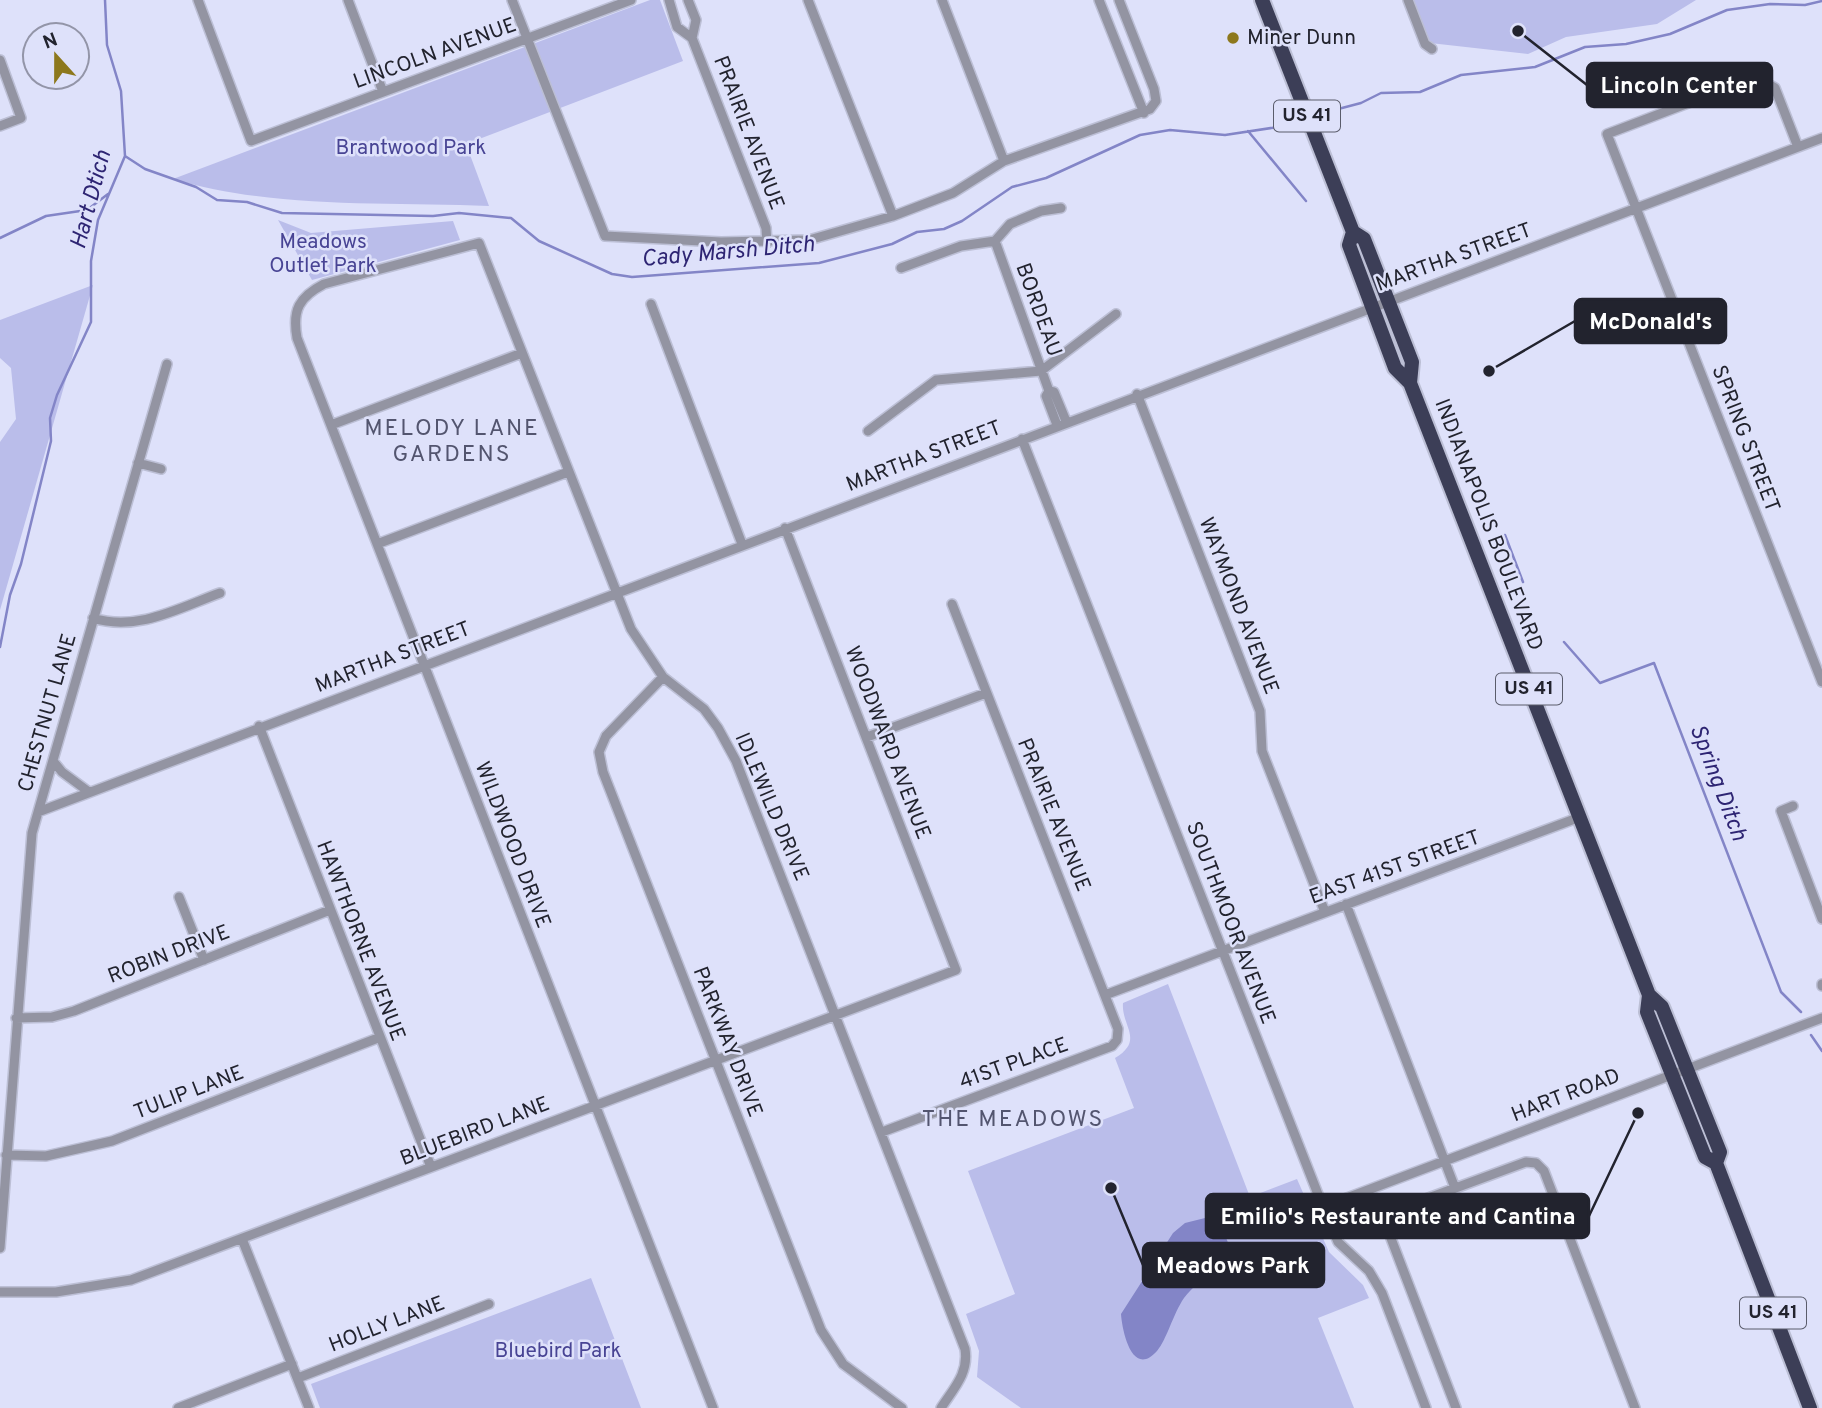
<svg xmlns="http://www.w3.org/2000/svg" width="1822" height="1408" font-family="Overpass,sans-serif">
<rect width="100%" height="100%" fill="#dee1fa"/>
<path fill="#babdea" d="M 650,0 L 660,0 L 683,61 L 466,144 L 489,206 C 385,202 273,209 173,179 Z
M 1413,0 L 1696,0 L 1657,24 L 1566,37 L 1528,54 L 1430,43 Z
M 278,220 L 311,233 L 453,221 L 460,240 L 312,280 Z
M 93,285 L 0,610 L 0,611 L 0,442 L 16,419 L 11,368 L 0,358 L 0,320 Z
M 1168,984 L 1250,1197 L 1297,1179 L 1329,1252 L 1363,1285 L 1369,1298 L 1318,1318 L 1354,1408 L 1021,1408 L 977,1377 L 979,1351 L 966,1314 L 1015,1294 L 968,1171 L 1134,1108 L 1115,1058 C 1145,1040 1121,1026 1123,1003 Z
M 591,1278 L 641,1408 L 320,1408 L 311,1384 Z"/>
<path fill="#8385c7" d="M 1205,1218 C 1221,1226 1232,1240 1229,1258 C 1214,1272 1196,1282 1184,1298 C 1173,1314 1167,1339 1157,1351 C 1132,1379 1122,1330 1121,1314 L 1173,1233 L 1185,1223 Z"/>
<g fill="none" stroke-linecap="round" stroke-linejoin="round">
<path stroke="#8385c7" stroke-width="2.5" d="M 1323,113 L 1361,103 L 1381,93 L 1420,92 L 1461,75 L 1535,67 L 1585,47 L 1626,44 L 1670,34 L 1727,10 L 1770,4 L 1805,5 L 1822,1
M 1248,131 L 1306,201
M 125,156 L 145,169 L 196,187 L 217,200 L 247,202 L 282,213 L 433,216 L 459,213 L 511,218 L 539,241 L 612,274 L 632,277 L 819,263 L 892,244 L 917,232 L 944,229 L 962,221 L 1012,187 L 1046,178 L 1140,135 L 1170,130 L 1225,135 L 1291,125
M 0,238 L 46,216 L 87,210 L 108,194
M 1505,535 L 1523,582
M 1564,642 L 1600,683 L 1654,663 L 1781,992 L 1801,1012
M 0,647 L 10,595 L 21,564 L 51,441 L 50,418 L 57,395 L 91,322 L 91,261 L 98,220 L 125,156 L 121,91 L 107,45 L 105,0
M 1811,1035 L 1822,1051"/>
<defs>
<path id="minor" d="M 198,0 L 251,141 L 631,0
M 348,0 L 383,92
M 512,0 L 605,236 L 721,242 L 809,240 L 893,216 L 953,193 L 1004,161 L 1150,109 L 1156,101 L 1154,89 L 1119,0
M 669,0 L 677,27 L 692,38
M 688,0 L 696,20 L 692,38 L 766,228 L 767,243
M 808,0 L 893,216
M 942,0 L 1004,161
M 1099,0 L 1144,113
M 1408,0 L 1425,44 L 1432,49
M 0,60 L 21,118 L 0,126
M 1798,147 L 1775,88 L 1761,80 L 1733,86 L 1607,134 L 1822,682
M 995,241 L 1049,391 L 1054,392 L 1066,421
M 901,268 L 961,246 L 995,241 L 1010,224 L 1041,211 L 1061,208
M 651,304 L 742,544
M 1049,391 L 1046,396 L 1057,425
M 1137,394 L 1260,711 L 1262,751 L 1325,912
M 331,425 L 522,353
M 868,431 L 936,380 L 1041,371 L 1116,314
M 1022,439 L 1323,1207 L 1338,1242 L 1369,1271 L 1382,1293 L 1426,1408
M 138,463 L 161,469
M 377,544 L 568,472
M 93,618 C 137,632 179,608 220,593
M 663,677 L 606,736 L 599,752 L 603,772 L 821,1330 L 843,1364 L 902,1408
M 259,726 L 431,1167
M 867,737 L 986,693
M 53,761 L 62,772 L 89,792
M 1793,806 L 1781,811 L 1822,919
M 38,812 L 1822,138
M 179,897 L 204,960
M 1346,904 L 1455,1188
M 1822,984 L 1822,986
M 1105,995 L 1580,817
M 16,1018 L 52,1017 L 74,1011 L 330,910
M 882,1132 L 1112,1046 L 1117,1040 L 1118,1029 L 952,604
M 6,1155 L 46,1156 L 112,1141 L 378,1038
M 1323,1207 L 1822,1018
M 242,1239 L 309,1408
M 0,1248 L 32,833 L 167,364
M 0,1292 L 56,1292 L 131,1280 L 956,970 L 785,528
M 298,1378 L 489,1304
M 178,1408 L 292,1364
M 713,1408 L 297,338 C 292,310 299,297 324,284 L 479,243 L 631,629 L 663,677 L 704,709 L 718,728 L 736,761 L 965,1349 C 969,1373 954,1388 941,1408
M 1456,1408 L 1387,1228 L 1387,1218 L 1396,1210 L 1526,1162 L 1536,1163 L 1544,1171 L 1635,1408"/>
<path id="highway" d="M 1262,0 L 1353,232 L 1364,239 L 1412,362 L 1410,383
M 1353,232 L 1349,245 L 1395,368 L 1410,383 L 1649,995 L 1662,1007 L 1720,1152 L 1716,1163 L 1810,1408
M 1649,995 L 1647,1012 L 1705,1157 L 1716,1163"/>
</defs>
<use href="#minor" stroke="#bcbfd5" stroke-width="12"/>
<use href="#highway" stroke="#bcbfd5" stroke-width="18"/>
<use href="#minor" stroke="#9394a2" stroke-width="9"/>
<use href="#highway" stroke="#3c3e57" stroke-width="14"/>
</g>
<circle fill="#8d781d" stroke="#dee1fa" stroke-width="2.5" cx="1233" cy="38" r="7"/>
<g text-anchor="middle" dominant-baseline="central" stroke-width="5" stroke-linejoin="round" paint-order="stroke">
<g fill="#dee1fa" stroke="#5a5c6b" stroke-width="2">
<rect x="1274" y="100.5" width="66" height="31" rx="5"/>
<rect x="1496" y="673.5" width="66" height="31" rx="5"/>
<rect x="1740" y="1297.5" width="66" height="31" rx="5"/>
</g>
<g font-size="19" font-weight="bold" fill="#22232e">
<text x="1307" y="116">US 41</text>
<text x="1529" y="689">US 41</text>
<text x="1773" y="1313">US 41</text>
</g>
<g font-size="21" fill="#22232e" stroke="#dee1fa" text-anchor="start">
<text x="1247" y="38">Miner Dunn</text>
</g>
<g font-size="21" fill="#22232e" stroke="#dee1fa">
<text transform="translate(435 54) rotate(-20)">LINCOLN AVENUE</text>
<text transform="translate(748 133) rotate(69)">PRAIRIE AVENUE</text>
<text transform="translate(1454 258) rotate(-20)">MARTHA STREET</text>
<text transform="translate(1038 310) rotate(70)">BORDEAU</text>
<text transform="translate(1745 439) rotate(69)">SPRING STREET</text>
<text transform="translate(924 457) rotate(-21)">MARTHA STREET</text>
<text transform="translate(1488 525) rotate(69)">INDIANAPOLIS BOULEVARD</text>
<text transform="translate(1238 606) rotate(69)">WAYMOND AVENUE</text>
<text transform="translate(393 658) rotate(-21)">MARTHA STREET</text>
<text transform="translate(48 713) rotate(-74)">CHESTNUT LANE</text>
<text transform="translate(887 743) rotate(69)">WOODWARD AVENUE</text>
<text transform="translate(771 807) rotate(67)">IDLEWILD DRIVE</text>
<text transform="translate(1053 815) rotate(68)">PRAIRIE AVENUE</text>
<text transform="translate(512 845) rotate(69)">WILDWOOD DRIVE</text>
<text transform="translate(1395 868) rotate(-20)">EAST 41ST STREET</text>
<text transform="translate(1230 923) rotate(69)">SOUTHMOOR AVENUE</text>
<text transform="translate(360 941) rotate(69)">HAWTHORNE AVENUE</text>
<text transform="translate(169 955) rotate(-21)">ROBIN DRIVE</text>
<text transform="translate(727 1042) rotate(69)">PARKWAY DRIVE</text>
<text transform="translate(1014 1064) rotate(-20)">41ST PLACE</text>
<text transform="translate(189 1093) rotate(-21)">TULIP LANE</text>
<text transform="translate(1566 1096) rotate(-21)">HART ROAD</text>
<text transform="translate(475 1132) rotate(-21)">BLUEBIRD LANE</text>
<text transform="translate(387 1325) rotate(-21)">HOLLY LANE</text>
</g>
<g font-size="21" fill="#484494" stroke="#dee1fa">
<text x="411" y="148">Brantwood Park</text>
<text x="323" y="242">Meadows<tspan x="323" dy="24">Outlet Park</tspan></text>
<text x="558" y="1351">Bluebird Park</text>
</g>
<g font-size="23" font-style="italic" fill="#2e2573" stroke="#dee1fa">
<text transform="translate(92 200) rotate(-75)">Hart Dtich</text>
<text transform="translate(728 253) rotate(-5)">Cady Marsh Ditch</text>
<text transform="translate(1717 783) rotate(69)">Spring Ditch</text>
</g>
<g font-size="23" letter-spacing="2" fill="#53556f" stroke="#dee1fa">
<text x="452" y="429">MELODY LANE<tspan x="452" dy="26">GARDENS</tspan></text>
<text x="1013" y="1120">THE MEADOWS</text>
</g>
</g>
<path fill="none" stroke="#22232e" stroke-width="2.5" d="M1518 31L1587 85M1489 371L1575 321M1638 1113L1589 1216M1111 1188L1143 1265"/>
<g fill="#22232e" stroke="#dee1fa" stroke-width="2.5">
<circle cx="1518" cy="31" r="7"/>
<circle cx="1489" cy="371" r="7"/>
<circle cx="1638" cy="1113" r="7"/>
<circle cx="1111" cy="1188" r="7"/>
</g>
<g fill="#22232e" stroke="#22232e" stroke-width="2.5">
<rect x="1587" y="63" width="185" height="44" rx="7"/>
<rect x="1575" y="299" width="151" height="44" rx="7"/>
<rect x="1206" y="1194" width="383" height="44" rx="7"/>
<rect x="1143" y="1243" width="181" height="44" rx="7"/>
</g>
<g font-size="23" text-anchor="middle" font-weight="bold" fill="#fff">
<text x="1679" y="93">Lincoln Center</text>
<text x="1651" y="329">McDonald's</text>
<text x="1398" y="1224">Emilio's Restaurante and Cantina</text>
<text x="1233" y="1273">Meadows Park</text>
</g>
<g transform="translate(56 56) rotate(339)"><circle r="33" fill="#dee1fa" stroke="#9395a8" stroke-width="2"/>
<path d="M0-5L12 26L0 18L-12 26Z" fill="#8d781d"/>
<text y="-10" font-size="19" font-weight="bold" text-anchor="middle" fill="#22232e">N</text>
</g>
</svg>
